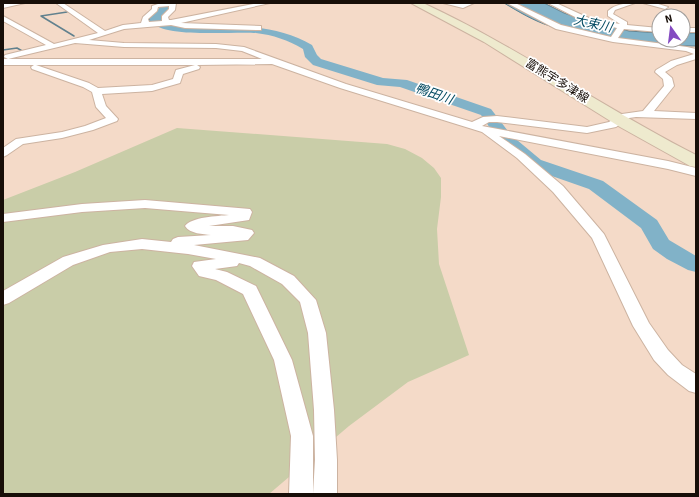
<svg xmlns="http://www.w3.org/2000/svg" width="699" height="497" font-family="'Source Sans 3','Noto Sans JP',sans-serif">
<rect width="100%" height="100%" fill="#f4dac8"/>
<path fill="#c9cda8" d="M 177,128 L 387,144 L 405,149 L 422,158 L 434,168 L 441,178 L 441,197 L 437,229 L 439,264 L 469,355 L 408,382 L 349,426 L 269,494 L 3,494 L 3,200 L 75,172 Z"/>
<path fill="#81b2c8" stroke="#61818e" d="M 156,3 L 166,3 C 170,9 165,15 163,21 L 148,22 L 151,15 L 160,10 L 161,7 Z
M 504,3 L 544,3 L 564,13 L 583,20 L 629,31 L 659,33 L 659,40 L 683,40 L 683,33 L 696,33 L 696,46 C 647,46 597,39 550,26 C 534,21 519,12 504,3 Z"/>
<g fill="none" stroke-linecap="round" stroke-linejoin="round">
<path stroke="#61818e" stroke-width="1.5" d="M 67,12 L 41,16 L 74,36
M 3,50 L 17,48 L 24,52"/>
<path fill="#81b2c8" fill-rule="evenodd" d="M 156,3 L 166,3 L 170,7 L 161,20 C 179,31 207,26 228,26 C 258,26 286,30 312,45 L 317,55 L 321,59 L 383,78 L 407,80 L 491,109 L 511,135 L 541,160 L 603,181 L 657,220 L 669,240 L 696,256 L 696,272 L 688,270 L 667,259 L 653,249 L 641,228 L 589,189 L 529,168 L 499,141 L 481,115 L 400,87 L 377,85 L 313,65 L 305,57 L 303,49 C 288,40 273,35 256,33 C 233,31 164,39 150,21 L 160,7 Z"/>
<defs>
<path id="minor" d="M 10,3 L 25,3 L 3,8 L 3,4 Z
M 56,3 L 63,3 L 105,31 L 123,25 L 141,23 L 143,17 L 152,9 L 152,6 L 161,3 L 176,3 L 175,10 L 168,17 L 169,20 L 171,20 L 258,3 L 270,3 L 181,23 L 261,26 L 261,30 L 258,30 L 185,28 L 171,25 L 124,29 L 89,40 L 124,43 L 216,44 L 244,47 L 346,84 L 472,122 L 483,117 L 497,116 L 587,127 L 609,122 L 622,114 L 643,111 L 664,86 L 663,79 L 655,72 L 656,70 L 671,61 L 694,54 L 686,51 L 613,42 L 556,29 L 507,3 L 515,3 L 561,25 L 611,37 L 617,28 L 577,18 L 548,3 L 556,3 L 591,19 L 620,24 L 608,16 L 608,11 C 615,4 626,3 635,3 L 615,10 L 613,14 L 627,22 L 627,25 L 659,28 L 659,32 L 624,29 L 618,38 L 687,47 L 696,49 L 696,59 L 677,65 L 665,72 L 672,78 L 674,86 L 654,111 L 696,113 L 696,119 L 636,117 L 629,118 L 616,127 L 587,133 L 497,122 L 489,122 L 482,126 L 668,161 L 696,168 L 696,176 L 668,169 L 499,136 L 525,154 L 563,186 L 604,234 L 649,323 L 668,350 L 682,365 L 696,374 L 696,393 L 689,391 L 668,375 L 654,360 L 633,326 L 592,238 L 553,192 L 517,158 L 482,132 L 340,88 L 272,64 L 197,65 L 200,67 L 199,69 L 183,74 L 180,83 L 152,91 L 102,94 L 106,106 L 118,119 L 117,121 L 93,130 L 62,138 L 23,144 L 7,155 L 3,157 L 3,148 L 16,139 L 62,132 L 85,126 L 106,118 L 96,107 L 92,92 L 83,87 L 32,69 L 31,67 L 34,65 L 3,65 L 3,59 L 8,59 L 4,57 L 5,55 L 46,45 L 3,21 L 3,16 L 54,44 L 98,33 ZM 169,6 L 169,9 L 162,16 L 162,21 L 149,22 L 148,19 L 157,11 L 158,7 ZM 75,43 L 124,47 L 216,48 L 242,51 L 262,59 L 8,59 ZM 36,65 L 195,65 L 176,70 L 173,79 L 152,85 L 98,88 L 89,83 Z
M 443,3 L 474,3 L 463,8 Z
M 643,3 L 655,3 L 668,7 L 665,9 Z
M 683,28 L 696,28 L 696,32 L 683,32 Z
M 145,200 L 250,209 L 252,212 L 249,220 L 209,226 L 233,226 L 252,230 L 254,233 L 248,240 L 194,245 L 260,258 L 294,276 L 316,300 L 326,333 L 334,410 L 337,460 L 337,494 L 313,494 L 315,460 L 314,410 L 308,333 L 300,302 L 282,284 L 250,266 L 239,263 L 237,266 L 215,269 L 227,272 L 256,286 L 292,360 L 313,436 L 313,494 L 289,494 L 291,436 L 274,360 L 243,294 L 216,280 L 199,276 L 192,266 L 194,262 L 216,259 L 188,254 L 142,249 L 110,252 L 73,265 L 9,303 L 3,305 L 3,291 L 63,257 L 103,245 L 142,239 L 171,242 L 173,239 L 178,237 L 211,235 C 203,234 190,234 185,226 C 191,217 218,216 229,215 L 145,208 L 82,212 L 3,222 L 3,214 L 82,204 Z"/>
<path id="secondary" d="M 411,3 L 423,3 C 518,47 603,108 696,155 L 696,167 L 690,166 L 620,127 L 484,42 Z"/>
</defs>
<use href="#minor" stroke="#ccb3a1" stroke-width="2"/>
<use href="#secondary" stroke="#ccb3a1" stroke-width="2"/>
<use href="#minor" fill="#fff" fill-rule="evenodd"/>
<use href="#secondary" fill="#eeeace" fill-rule="evenodd"/>
</g>
<g text-anchor="middle" dominant-baseline="central" stroke-width="3.5" stroke-linejoin="round" paint-order="stroke">
<g font-size="12" fill="#170e08" stroke="#fff">
<text transform="translate(557 81) rotate(32)">富熊宇多津線</text>
</g>
<g font-size="13" font-style="italic" fill="#054b62" stroke="#fff">
<text transform="translate(593 24) rotate(12)">大束川</text>
<text transform="translate(434 94) rotate(19)">鴨田川</text>
</g>
</g>
<rect width="699" height="497" fill="none" stroke="#170e08" stroke-width="8"/>
<g transform="translate(671 28) rotate(346)"><circle r="19" fill="#ffffff" stroke="#a29f9c"/>
<path d="M0-3L7 15L0 10L-7 15Z" fill="#844bc1"/>
<text y="-6" font-size="11" font-weight="bold" text-anchor="middle" fill="#170e08">N</text>
</g>
</svg>
